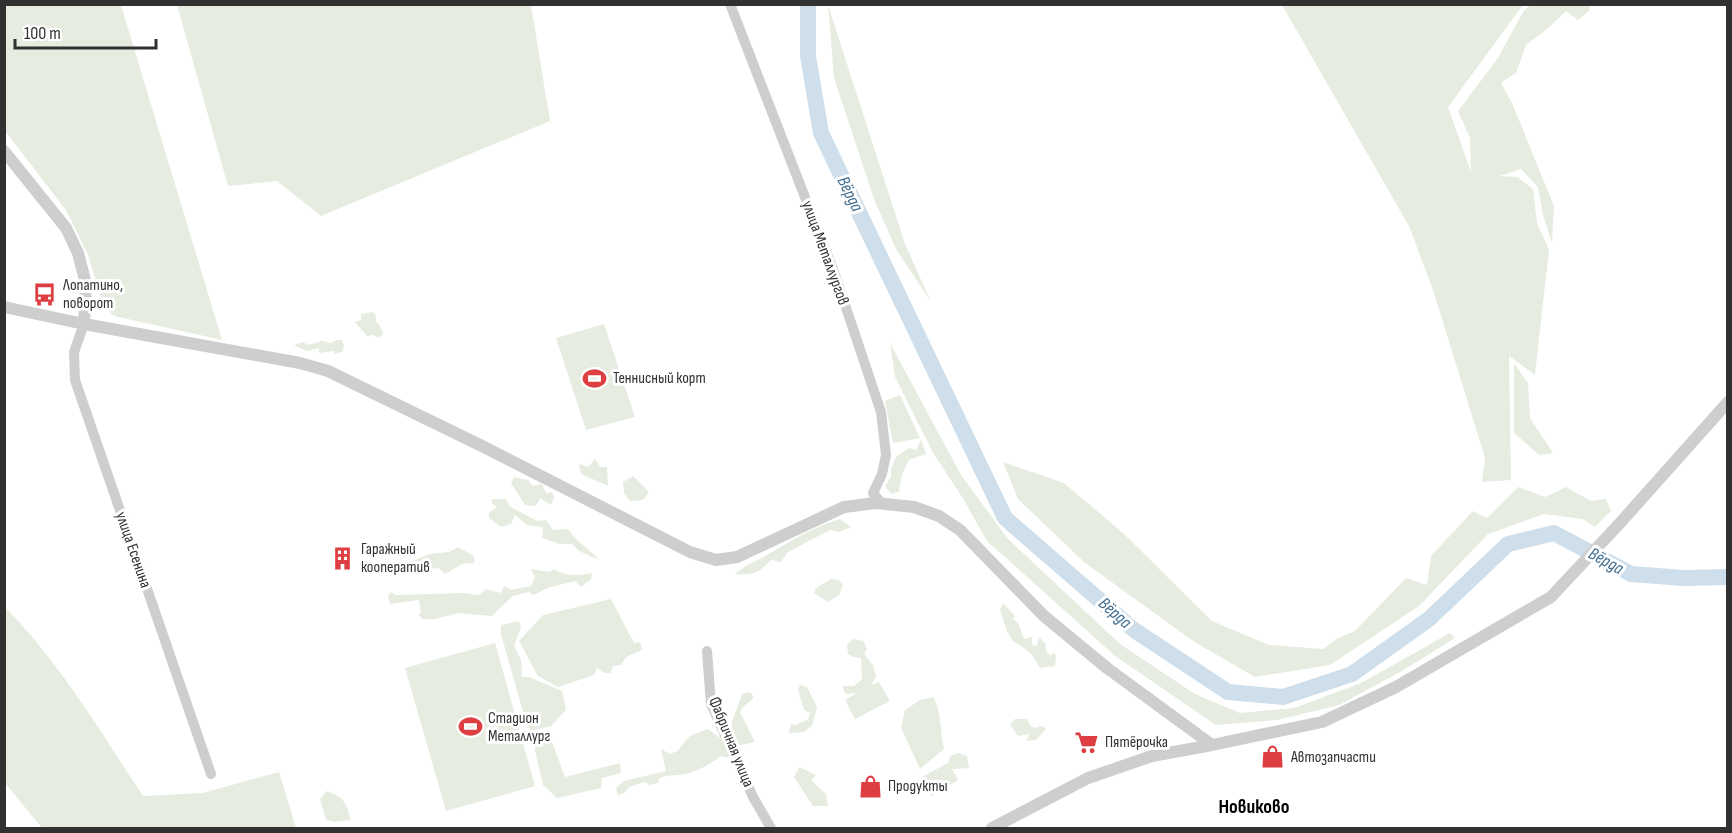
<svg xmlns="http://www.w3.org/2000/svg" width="1732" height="833" font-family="'Sofia Sans Condensed',sans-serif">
<rect width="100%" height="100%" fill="#fff"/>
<path fill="#e6ede0" d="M 5,4 L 121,5 L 222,340 L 114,316 L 103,305 L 88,255 L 66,210 L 5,131 Z
M 177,5 L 531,5 L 550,121 L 321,216 L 277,181 L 228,186 Z
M 828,5 L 905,244 L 931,302 L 896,249 L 874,199 L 834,78 Z
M 1282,5 L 1523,5 L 1448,107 L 1471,172 L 1470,138 L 1458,111 L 1498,58 L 1523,12 L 1530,5 L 1590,5 L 1589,11 L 1578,20 L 1566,11 L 1547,29 L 1526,45 L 1516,73 L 1501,83 L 1512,103 L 1554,206 L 1552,243 L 1543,215 L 1538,187 L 1521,169 L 1500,176 L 1517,177 L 1533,189 L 1537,223 L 1549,250 L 1535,375 L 1509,356 L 1511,480 L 1482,482 L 1485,458 L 1434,293 L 1409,226 Z
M 373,312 L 376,316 L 376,322 L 379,324 L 383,334 L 379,338 L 373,335 L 367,336 L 355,322 L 361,320 L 361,314 Z
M 604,324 L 635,417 L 586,430 L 556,338 Z
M 336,340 L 342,340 L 344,345 L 343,351 L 335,354 L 333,351 L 319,353 L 319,348 L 307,351 L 294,345 L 303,342 L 308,345 L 322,341 L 331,343 Z
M 890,343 L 961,475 L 1008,539 L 1120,644 L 1195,694 L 1240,713 L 1294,708 L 1361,683 L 1450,633 L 1455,638 L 1402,671 L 1339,705 L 1277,720 L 1216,725 L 1115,656 L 987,541 L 962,497 L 933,453 L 895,377 Z
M 1514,363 L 1528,383 L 1530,418 L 1553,453 L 1539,455 L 1514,433 Z
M 900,395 L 920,438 L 893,443 L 885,401 Z
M 921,439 L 926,454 L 909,460 L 902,474 L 899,492 L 891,494 L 885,486 L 891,477 L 891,469 L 896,457 L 909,448 L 916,450 Z
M 595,459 L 600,467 L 607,467 L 608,486 L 581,474 L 579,464 L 588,467 Z
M 1003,462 L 1064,483 L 1124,534 L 1212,621 L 1269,645 L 1323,649 L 1338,638 L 1355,631 L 1406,578 L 1427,585 L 1431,556 L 1473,511 L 1487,518 L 1518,487 L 1545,497 L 1566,487 L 1591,501 L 1606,499 L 1611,511 L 1595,527 L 1583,519 L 1544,514 L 1488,534 L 1419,606 L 1330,665 L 1255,677 L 1196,643 L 1085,563 L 1018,499 Z
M 633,476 L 649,492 L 643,500 L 630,501 L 624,493 L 623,482 Z
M 514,477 L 528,480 L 533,486 L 542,484 L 546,493 L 552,492 L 554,498 L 551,505 L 540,498 L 536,506 L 525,505 L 511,483 Z
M 492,499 L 506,499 L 509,506 L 537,521 L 546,520 L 553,530 L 568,529 C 576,542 589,548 599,560 L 579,551 L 572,544 L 560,544 L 542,538 L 543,527 L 527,525 L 515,515 L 511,524 L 501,527 L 489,518 L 489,513 L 497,507 L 492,503 Z
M 840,519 L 851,527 L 839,532 L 830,530 L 788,552 L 781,562 L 771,560 C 761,572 751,576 735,574 C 745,565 755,562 767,555 C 791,541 813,527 840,519 Z
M 458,547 L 474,556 L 474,563 L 462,564 L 445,574 L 439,568 L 413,570 L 410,562 L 430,554 L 449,552 Z
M 531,569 L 550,572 L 554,569 C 565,577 579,575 592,573 L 591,579 L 581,587 L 575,581 L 547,588 L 534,595 L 529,592 L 513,596 L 492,616 L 458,613 L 435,619 L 422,619 L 418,614 L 421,613 L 419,600 L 390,604 L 388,596 L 391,592 L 396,595 L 464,593 L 479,595 L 486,589 L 501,593 L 504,586 L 511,590 L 531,586 L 535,578 Z
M 831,579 L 839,580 L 843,585 L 839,595 L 828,602 L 814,593 L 816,588 Z
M 611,599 L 634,643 L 640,642 L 642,650 L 626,657 L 621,665 L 613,666 L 611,673 L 604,673 L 597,668 L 594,675 L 558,687 L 538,676 L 519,641 L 543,615 Z
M 1003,603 L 1015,616 L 1013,619 L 1018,623 L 1024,639 L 1032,637 L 1032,645 L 1037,646 L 1039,637 L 1045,643 L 1047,653 L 1050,655 L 1054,653 L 1056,655 L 1055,666 L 1040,668 L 1032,655 L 1023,647 L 1013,641 L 1007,631 L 1000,610 Z
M 4,606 C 60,663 100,731 143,796 L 203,793 L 279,772 L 296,828 L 42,828 L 5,783 Z
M 519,621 L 521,627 L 514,646 L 521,660 L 522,677 L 529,677 L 562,691 L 566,710 L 551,726 L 531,731 L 525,719 L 501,634 L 501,625 Z
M 853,639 L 863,641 L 867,649 L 864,654 L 873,665 L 876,676 L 871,685 L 879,682 L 890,701 L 855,719 L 845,700 L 857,693 L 847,694 L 844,692 L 843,686 L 854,686 L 862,679 L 861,658 L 853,657 L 848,654 L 847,645 Z
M 495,643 L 535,786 L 446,811 L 405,668 Z
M 800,685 L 807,687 L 817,707 L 812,726 L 803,732 L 789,733 L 791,724 L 796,725 L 808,719 L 810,713 L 804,710 L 798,690 Z
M 750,692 L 754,697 C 750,703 743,705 740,712 L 755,742 L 737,746 L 729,758 L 721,756 C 709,765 695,773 679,775 C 672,776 667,775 660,778 L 658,783 L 649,785 L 645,782 L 629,787 L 624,793 L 618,795 L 616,788 L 624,781 L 666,771 L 661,749 L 670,754 L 677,751 L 690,736 L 708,729 L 719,737 L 731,737 L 732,722 L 742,694 Z
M 933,697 C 942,712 940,732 944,749 L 920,769 L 901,728 L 905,710 L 920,700 Z
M 1015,719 L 1027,719 L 1030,725 L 1034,728 L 1042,726 L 1046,729 L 1036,740 L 1026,741 L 1029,734 L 1018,736 L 1010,725 Z
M 549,734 L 565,777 L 620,763 L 621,773 L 602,778 L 601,788 L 557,798 L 543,785 L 535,751 L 536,739 Z
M 958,753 L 967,756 L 969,768 L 952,769 L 958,780 L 931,796 L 920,778 L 948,763 L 950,756 Z
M 799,767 L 816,775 L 811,780 L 826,794 L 828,806 L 813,806 L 794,777 Z
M 327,791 C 345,798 346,802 351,820 L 334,822 L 326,820 L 320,799 Z"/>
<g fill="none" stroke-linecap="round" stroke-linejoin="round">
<path stroke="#cedfeb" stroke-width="16" d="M 808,4 L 808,56 L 821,133 L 1005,518 L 1134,630 L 1228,692 L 1283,697 L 1352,674 L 1429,619 L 1508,544 L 1554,533 L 1631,574 L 1684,578 L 1728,577"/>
<path stroke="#cecece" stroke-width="10" d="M 730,4 L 834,272 L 881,412 L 886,455 L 882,474 L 873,493 L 882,504
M 84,324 L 74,352 L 75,380 L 211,774
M 707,651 L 711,704 L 753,797 L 771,828"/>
<path stroke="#cecece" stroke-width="12" d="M 4,151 L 66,228 L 78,253 L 86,284 L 84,324
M 4,307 L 84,324 L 300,363 L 328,371 L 484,447 L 690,552 L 716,560 L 737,557 L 844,507 L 876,503 L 914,507 L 939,516 L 960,530 L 1044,616 L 1107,668 L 1212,745 L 1322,722 L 1396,687 L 1551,597 L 1620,523 L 1728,402
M 992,828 L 1088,778 L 1152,756 L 1212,745"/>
</g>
<defs>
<symbol id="bus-bare" viewBox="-9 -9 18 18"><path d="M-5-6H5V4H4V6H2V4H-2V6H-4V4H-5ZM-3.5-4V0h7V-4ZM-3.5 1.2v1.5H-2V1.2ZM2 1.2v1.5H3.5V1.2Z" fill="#dd3e42" stroke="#fff" stroke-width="2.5" paint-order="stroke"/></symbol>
<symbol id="stadium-bare" viewBox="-9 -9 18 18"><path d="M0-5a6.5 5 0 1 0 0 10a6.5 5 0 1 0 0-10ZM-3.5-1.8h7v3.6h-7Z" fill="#dd3e42" stroke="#fff" stroke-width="2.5" paint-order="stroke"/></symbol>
<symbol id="building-bare" viewBox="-9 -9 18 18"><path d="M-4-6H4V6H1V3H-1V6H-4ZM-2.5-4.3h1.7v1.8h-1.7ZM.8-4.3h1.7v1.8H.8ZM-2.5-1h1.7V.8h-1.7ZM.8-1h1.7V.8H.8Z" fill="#dd3e42" stroke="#fff" stroke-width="2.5" paint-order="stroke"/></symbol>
<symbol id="supermarket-bare" viewBox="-9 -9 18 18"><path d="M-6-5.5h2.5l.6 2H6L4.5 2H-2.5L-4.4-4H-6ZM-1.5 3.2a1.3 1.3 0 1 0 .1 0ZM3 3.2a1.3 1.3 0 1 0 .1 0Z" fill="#dd3e42" stroke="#fff" stroke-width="2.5" paint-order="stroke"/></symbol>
<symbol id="shop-bare" viewBox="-9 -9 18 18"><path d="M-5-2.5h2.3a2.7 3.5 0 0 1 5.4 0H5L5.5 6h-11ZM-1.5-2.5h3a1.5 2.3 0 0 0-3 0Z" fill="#dd3e42" stroke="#fff" stroke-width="2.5" paint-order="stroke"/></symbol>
</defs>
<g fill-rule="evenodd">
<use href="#bus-bare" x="28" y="278" width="33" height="33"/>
<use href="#stadium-bare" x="578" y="362" width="33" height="33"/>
<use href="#building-bare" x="326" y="542" width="33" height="33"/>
<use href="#stadium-bare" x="454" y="710" width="33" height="33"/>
<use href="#supermarket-bare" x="1070" y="726" width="33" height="33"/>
<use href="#shop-bare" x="1256" y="740" width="33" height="33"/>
<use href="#shop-bare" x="854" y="770" width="33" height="33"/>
</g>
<g text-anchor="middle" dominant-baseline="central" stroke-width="6" stroke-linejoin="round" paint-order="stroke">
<g font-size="16" fill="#313131" stroke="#fff">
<text transform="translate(825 253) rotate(70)">улица Металлургов</text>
<text transform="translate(133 550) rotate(71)">улица Есенина</text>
<text transform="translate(731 742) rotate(68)">Фабричная улица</text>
</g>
<g font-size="16" fill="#313131" stroke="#fff" text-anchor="start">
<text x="63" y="285">Лопатино,<tspan x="63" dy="18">поворот</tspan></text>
<text x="613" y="378">Теннисный корт</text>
<text x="361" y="549">Гаражный<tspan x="361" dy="18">кооператив</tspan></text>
<text x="488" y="718">Стадион<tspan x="488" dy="18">Металлург</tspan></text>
<text x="1105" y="742">Пятёрочка</text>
<text x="1291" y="757">Автозапчасти</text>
<text x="888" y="786">Продукты</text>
</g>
<g font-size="18" font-style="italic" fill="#426e90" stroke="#fff">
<text transform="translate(850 194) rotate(64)">Вёрда</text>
<text transform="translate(1606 561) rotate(29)">Вёрда</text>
<text transform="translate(1115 613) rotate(41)">Вёрда</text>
</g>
<g font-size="20" font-weight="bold" fill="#000" stroke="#fff">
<text x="1254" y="807">Новиково</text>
</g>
</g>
<rect width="1732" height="833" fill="none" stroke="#313131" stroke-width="12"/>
<path d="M15 39v9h141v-9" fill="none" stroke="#313131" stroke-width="3"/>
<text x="24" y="39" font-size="18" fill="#313131" stroke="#ffffff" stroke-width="4.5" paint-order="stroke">100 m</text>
</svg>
